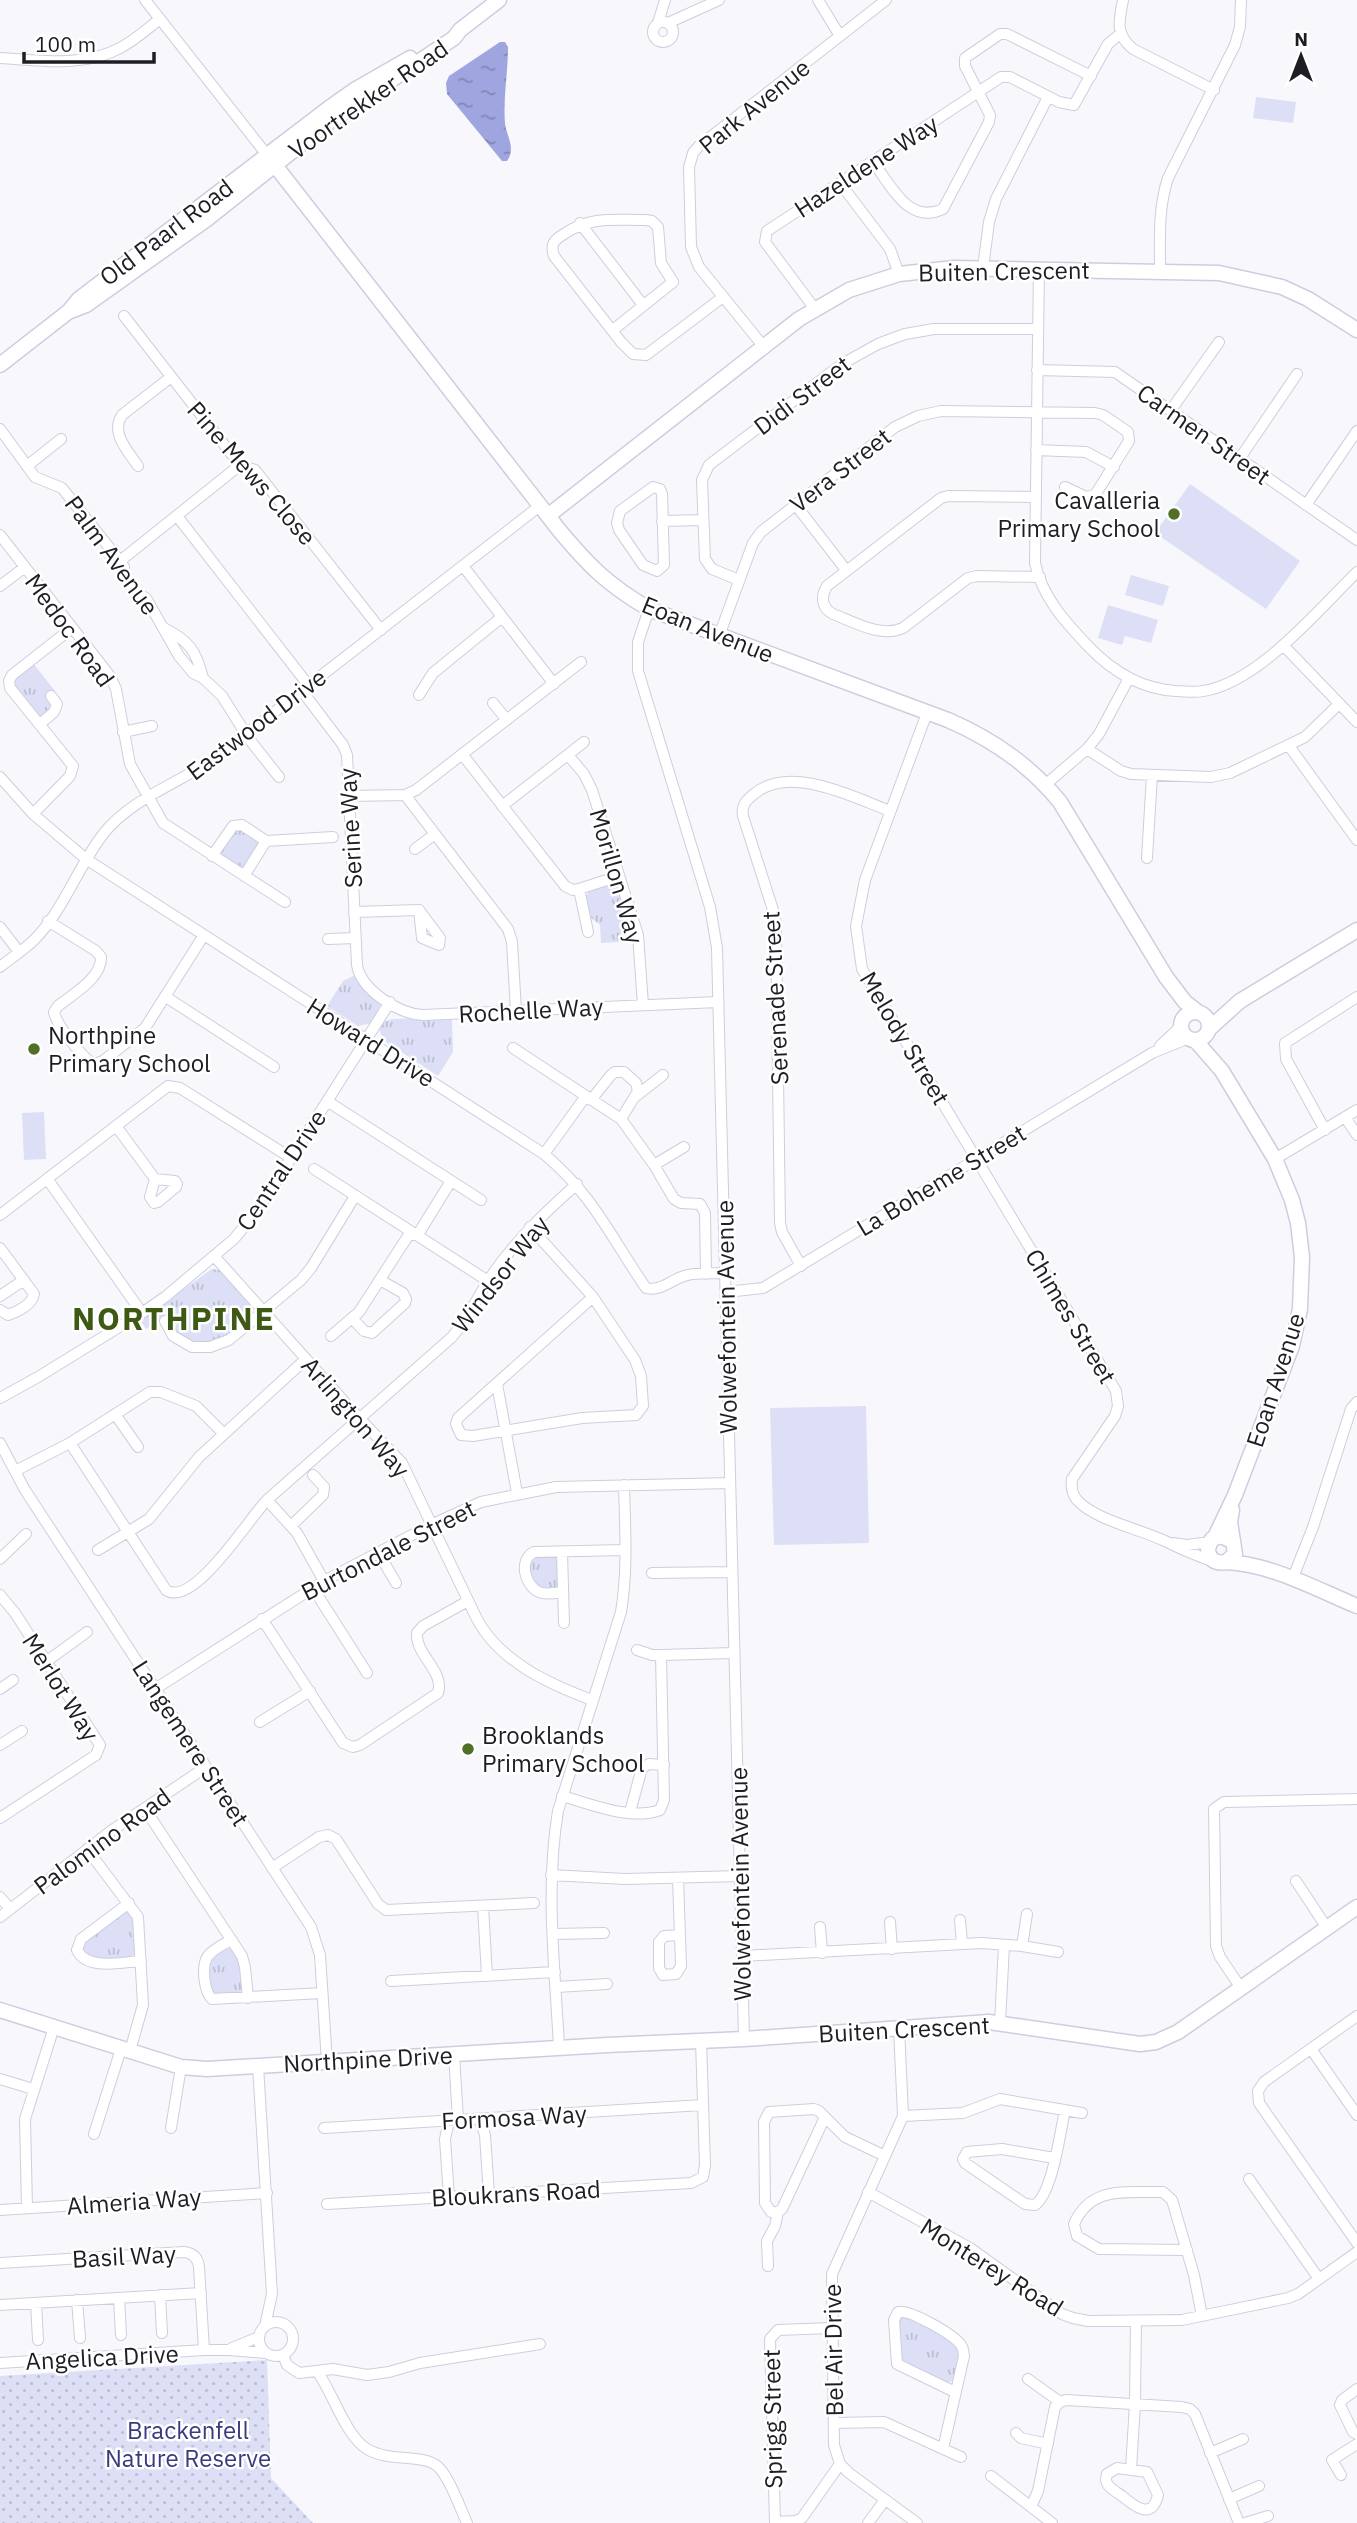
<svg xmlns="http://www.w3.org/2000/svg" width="1357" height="2523" font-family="'IBM Plex Sans',sans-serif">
<defs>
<pattern id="grass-dots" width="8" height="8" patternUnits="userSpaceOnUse" patternTransform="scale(1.75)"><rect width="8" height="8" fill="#dcdff5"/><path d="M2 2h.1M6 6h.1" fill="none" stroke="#bcbfd2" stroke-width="1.8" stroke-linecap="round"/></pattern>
<pattern id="park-tufts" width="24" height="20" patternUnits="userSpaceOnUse" patternTransform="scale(1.75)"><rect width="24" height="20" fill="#dcdff5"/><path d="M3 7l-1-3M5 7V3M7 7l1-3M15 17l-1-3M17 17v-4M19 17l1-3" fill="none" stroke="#bcbfd2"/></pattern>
<pattern id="water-ripples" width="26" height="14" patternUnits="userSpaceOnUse" patternTransform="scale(1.75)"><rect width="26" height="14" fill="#9ea5df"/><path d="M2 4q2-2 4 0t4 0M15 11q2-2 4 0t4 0" fill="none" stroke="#8086b4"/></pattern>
</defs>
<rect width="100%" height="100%" fill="#f8f8fc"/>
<path fill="url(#grass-dots)" d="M 267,2360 L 271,2478 L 313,2523 L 0,2523 L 0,2376 Z"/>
<path fill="url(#park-tufts)" d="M 33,663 L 55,691 L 48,697 L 52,702 L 52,709 L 40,717 L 14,688 L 13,679 Z
M 240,828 L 259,842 L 259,844 L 245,867 L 239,868 L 222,857 L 221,851 L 232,831 Z
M 609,884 L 618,887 L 635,941 L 601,943 L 600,925 L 590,917 L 585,897 L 590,890 Z
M 355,975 C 362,988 375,994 380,1005 L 372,1023 L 358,1026 L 327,1006 L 343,981 Z
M 452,1017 L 453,1052 L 438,1076 L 383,1040 L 379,1028 L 384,1022 L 392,1019 Z
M 212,1269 L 222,1270 L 253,1306 C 254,1326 215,1347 196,1344 C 189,1342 182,1336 176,1333 L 175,1324 L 169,1315 L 146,1329 L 140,1320 Z
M 553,1556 L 558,1560 L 559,1584 L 555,1589 C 536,1591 535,1584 528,1568 L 532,1557 Z
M 126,1911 L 133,1915 L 136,1949 L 135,1954 C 122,1964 97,1959 83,1953 L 82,1943 Z
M 226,1948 L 232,1949 C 240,1960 247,1981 240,1993 L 215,1996 C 208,1988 205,1967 211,1958 C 214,1954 221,1951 226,1948 Z
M 905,2314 C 922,2324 951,2334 960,2352 L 953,2381 L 946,2383 L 900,2361 L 898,2320 L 900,2316 Z"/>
<path fill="#dcdff5" d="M 1256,97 L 1296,102 L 1293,123 L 1253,118 Z
M 1190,484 L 1300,561 L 1266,609 L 1155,533 Z
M 1131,575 L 1169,586 L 1163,606 L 1125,595 Z
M 1108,605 L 1158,620 L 1151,643 L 1125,636 L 1122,645 L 1098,638 Z
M 44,1112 L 46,1159 L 24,1160 L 22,1113 Z
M 866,1406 L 869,1543 L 774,1545 L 770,1408 Z"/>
<path fill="url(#water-ripples)" d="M 500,42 L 505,42 L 508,47 C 508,73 503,98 505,124 C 507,137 516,148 507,161 L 502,161 L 447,94 L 446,83 L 449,76 Z"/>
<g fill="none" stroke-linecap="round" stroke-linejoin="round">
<defs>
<path id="street" d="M 145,0 L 267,155
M 818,0 L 840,36
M 1123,0 C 1119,21 1115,34 1133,49 L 1214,90
M653 32a10 10 0 1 1 20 0a10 10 0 1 1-20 0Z
M 658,23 L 665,0
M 668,23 L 719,0
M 0,58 C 40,60 83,68 120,48 C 134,41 147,29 160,19
M 873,162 C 892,186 908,225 943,209 L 989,122 L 990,115 L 965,66 L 965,58 L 1000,34 L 1007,34 L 1091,76
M 840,183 L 890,249 L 899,274
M 580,223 L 643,305
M 983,268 L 989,222 L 996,199 L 1048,97
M 1039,269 L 1035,563 C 1042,597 1066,623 1089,647 C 1113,672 1141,689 1176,691 C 1185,691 1194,693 1203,691 C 1258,683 1318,610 1357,572
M 1160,271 C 1160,239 1158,208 1168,178 L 1235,45 L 1240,27 L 1241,0
M 815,309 L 765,242 L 767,231 L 1001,77 L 1010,77 L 1059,102 L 1074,105 L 1108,44 L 1120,34
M 124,316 L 240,465 L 255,470 L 381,630
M 613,330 L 673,282 L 661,263 L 658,227 L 652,221 L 645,220 C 615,220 590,216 564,234 C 554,240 550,244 554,256 L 621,342 L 633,354 L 646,355 L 723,297
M 764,347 L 699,267 L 691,247 L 689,167 L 693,153 L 699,146 L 886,0
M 1037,370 L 1115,372 L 1357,540
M 1171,410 L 1219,342
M 0,429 L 35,477 L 62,488 L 120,561 L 124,567 L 124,579 L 138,594 L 146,598 L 179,656 L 193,673 L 203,678 L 222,696 L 249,739 L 279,777
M 1036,450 L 1086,452 L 1114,467
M 1240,458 L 1297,374
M 27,466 L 61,439
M 138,466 C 128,451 110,433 122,415 L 171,377
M 653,487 L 660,489 L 662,494 L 664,565 L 657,571 L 643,565 L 619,530 L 617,523 L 620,511 Z
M 1035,497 L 948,496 L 941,498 L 827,586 C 820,597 822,608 833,614 C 854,622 881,638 903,628 L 968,578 L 977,576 L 1040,577
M 795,504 L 846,570
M 1306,505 L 1357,431
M 177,516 L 309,686
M 662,521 L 703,520
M 0,535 L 110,676 L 116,689 L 130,764 L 163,823 L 285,902
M 120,561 L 240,465
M 463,566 L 554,684
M 739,580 L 712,569 L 705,559 L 702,480 L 709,465 L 842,364 L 878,344 L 905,334 L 934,329 L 1038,329
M 0,586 L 25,567
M 649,609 L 638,642 L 638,671 L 710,907 L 717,948 L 744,2039
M 164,628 C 189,641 196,650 203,678
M 719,636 L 753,543 L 761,532 L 895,427 L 918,416 L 941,411 L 1095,413 L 1103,415 L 1128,432 L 1129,441 L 1095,495 L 1086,497 L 1065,487
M 1283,645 L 1357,722
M 302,691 L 343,745 L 347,755 L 357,965 C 361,990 399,1014 423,1015 L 718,1002
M 419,695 L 433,673 L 502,617
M 493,703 L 507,720
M 927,713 L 865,880 L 856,926 L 862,969 L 1116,1391 L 1118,1406 L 1115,1416 L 1072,1479 C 1071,1487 1072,1494 1077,1500 C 1095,1520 1140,1529 1165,1541 C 1181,1549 1197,1556 1215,1562
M 40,724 L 54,712 L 57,704 L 51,696
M 123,732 L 152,726
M 1289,746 L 1357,840
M 1087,749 L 1121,771 L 1131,774 L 1211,777 L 1230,773 L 1305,737 L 1339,704
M 462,754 L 565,886 L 573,890 L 579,889 L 619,876
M 568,755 L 584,774 L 592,790 L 638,935 L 643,1005
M 0,777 L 33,814 L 86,859 L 544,1154 C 594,1196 610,1236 646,1288 C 660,1292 671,1280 684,1276 C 696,1272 712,1274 725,1273
M 1045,785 L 1087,749 L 1099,734 L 1129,678
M 405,795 L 508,929 L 512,942 L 516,1011
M 349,796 L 405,795 L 416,790 L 581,662
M 502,806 L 584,742
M 33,814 L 70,776 L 73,766 L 10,688 L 9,681 L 12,675 L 72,628
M 266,841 L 333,837
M 415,849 L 435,834
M 212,856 L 233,826 L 242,825 L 266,841 L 244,876
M 1147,858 L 1152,775
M 579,889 L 588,932
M 354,912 L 419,910 L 422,938 L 439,945 L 440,938 L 419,910
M 48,921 L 96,951 L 101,957 C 102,978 73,994 58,1006 L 54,1012 C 56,1024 83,1059 94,1064 L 103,1061 L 145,1028 L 204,935
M 0,927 L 19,952
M 328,939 L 355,938
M 0,967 C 11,958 24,950 34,940 C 64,910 78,866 104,833 C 133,797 183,782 219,755 L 541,505
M 166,997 L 274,1067
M 1160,1046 L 1176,1031 L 1182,1022
M 513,1048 L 621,1119 L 654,1165 L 674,1199 L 681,1203 L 700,1204 L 705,1213 L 706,1274
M 636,1096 L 663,1075
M 591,1100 L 611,1075 L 615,1072 L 624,1072 L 636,1083 L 638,1091 L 621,1119
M 327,1101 L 481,1200
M 1345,1117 L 1357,1135
M 116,1126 L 155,1179 L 175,1181 L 177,1184 L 176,1187 L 158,1202 L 154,1203 L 150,1197 L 155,1179
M 1325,1130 L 1286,1059 L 1285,1043 L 1357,997
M 544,1154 L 586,1096
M 1275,1159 L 1357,1110
M 654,1165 L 684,1147
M 314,1169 L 488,1281
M 48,1180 L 142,1313
M 0,1215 L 168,1086 L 180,1088 L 291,1158
M 530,1227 L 593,1297 L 635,1360 L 641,1376 L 643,1406 L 636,1415 L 582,1418 L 473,1436 L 461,1435 L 456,1424 L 458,1418 L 593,1297
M 0,1248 L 34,1294 C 32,1305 17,1312 8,1315 L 0,1310
M 214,1256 L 359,1418 L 402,1463 L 476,1617 C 498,1661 549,1684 592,1700
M 801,1266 L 782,1232 L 780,1223 L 776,924 L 774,913 L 743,816 C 741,805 746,801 754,794 C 790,764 853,797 890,811
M 726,1292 L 763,1288 L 1152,1053 L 1189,1038
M 0,1296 L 24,1280
M 352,1318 L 364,1331 L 372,1333 L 405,1303 L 406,1299 L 403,1293 L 380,1280
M 165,1321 L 173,1336 L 192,1347 L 210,1347 L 229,1340 L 301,1280 L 311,1268 L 355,1196
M 331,1336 L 359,1312 L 408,1236 L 420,1231 L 451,1181
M 497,1384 L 517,1493
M 0,1398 L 38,1377 L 142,1313 L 165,1297 L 234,1239 L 260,1207 L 390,1002
M 115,1414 L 138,1447
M 0,1443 L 25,1490 L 311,1927 L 320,1955 L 327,2062
M 70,1443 L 166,1590 C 193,1609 250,1517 267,1500 L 452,1337 C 468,1318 475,1302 488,1281 C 512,1244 544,1213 577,1184
M 15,1471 L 70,1443 L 150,1392 L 161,1392 L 196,1406 L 223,1433
M 267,1500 L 297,1533 L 324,1581
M 291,1526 L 323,1495 L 324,1487 L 313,1475
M 1173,1543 L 1187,1545 L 1210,1542
M 98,1550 L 149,1519 L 199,1457 L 306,1359
M 378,1552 L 396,1583
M 562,1552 L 564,1623
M 0,1559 L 26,1534
M 652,1573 L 732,1572
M 1292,1580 L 1313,1527 L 1351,1409 L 1357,1402
M 313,1588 L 367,1673
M 563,1592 C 556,1593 545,1595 539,1592 C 525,1586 518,1560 534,1552 L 625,1550
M 0,1595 L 15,1613 L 100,1745 L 96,1755 L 0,1818
M 262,1619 L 343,1743 L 353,1747 L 360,1745 L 438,1693 C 445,1671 415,1655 417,1633 L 423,1626 L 468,1601
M 637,1650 L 652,1655 L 661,1655
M 47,1661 L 87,1632
M 0,1689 L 13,1680
M 155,1689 L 324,1581 L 431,1525 L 481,1502 L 556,1487 L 730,1483
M 260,1722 L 310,1691
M 0,1745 L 22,1731
M 562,1796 C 591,1804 630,1821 660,1810 L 664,1800 L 661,1655 L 734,1653
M 145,1809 L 242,1956 L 245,1967 L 248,1998
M 630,1812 L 642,1768 L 649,1764 L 664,1765
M 87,1849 L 138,1917 L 143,2005 L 130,2051
M 272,1868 L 319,1837 L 328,1835 L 336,1839 L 378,1904 L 386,1910 L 534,1903
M 551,1875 L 625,1879 L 740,1876
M 678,1878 L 681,1966 L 676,1974 L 663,1975 L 659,1968 L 659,1942 L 664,1936 L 680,1935
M 1296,1881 L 1327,1928
M 0,1897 L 10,1909
M 129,1903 L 81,1939 L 77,1950 C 87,1971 122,1962 141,1961
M 483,1906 L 487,1976
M 0,1917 L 111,1831 L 206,1767
M 960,1920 L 962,1944
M 890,1922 L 892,1949
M 820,1927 L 822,1953
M 553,1934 L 604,1933
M 231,1940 C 224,1944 213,1949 208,1956 C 201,1965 204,1992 212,1999 L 322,1993
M 1022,1946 L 1027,1914
M 742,1956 L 982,1943 L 1022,1946 L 1058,1952
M 391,1981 L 555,1972
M 556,1987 L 607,1984
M 1241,1988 L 1220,1957 L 1216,1946 L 1214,1809 L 1224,1802 L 1357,1799
M 1357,2016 L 1264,2082 L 1258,2091 L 1259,2103 L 1357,2243
M 1000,2023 L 1004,1945
M 899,2028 L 903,2116 L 832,2274 L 834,2445 L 840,2464 L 849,2473 L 917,2523
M 559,2047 C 555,1968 545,1889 558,1811 L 621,1612 C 628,1570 625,1527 624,1485
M 1311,2049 L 1357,2115
M 454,2054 L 458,2120
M 258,2066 L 272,2294 L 265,2326
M 0,2079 L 33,2089
M 903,2116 L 963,2113 L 1000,2099 L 1082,2113
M 825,2117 L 782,2209 L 778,2212 L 771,2212 L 765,2203 L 764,2122 L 769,2112 L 814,2109 L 819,2111 L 845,2137 L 885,2156
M 480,2119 L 485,2135 L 489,2195
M 449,2121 L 445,2139 L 449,2197
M 171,2128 L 181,2067
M 324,2128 L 703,2105
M 94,2134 L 121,2049
M 1054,2158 L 1002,2149 L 967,2152 L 963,2159 L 965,2163 L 1025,2204 L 1035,2205 C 1053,2192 1060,2132 1065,2110
M 1249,2179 L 1319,2279
M 868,2192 L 970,2248 L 1062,2314 L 1073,2318 L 1088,2321 L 1182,2320 L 1288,2298 L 1298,2294 L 1357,2252
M 327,2204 L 691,2183 L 703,2177 L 705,2165 L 701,2041
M 27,2208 L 25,2119 L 54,2027
M 0,2210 L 267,2193
M 1187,2250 L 1099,2249 L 1077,2236 L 1074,2224 C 1091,2185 1127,2193 1163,2192 L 1172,2200 L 1194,2275 L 1202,2316
M 0,2263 L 184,2252 C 193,2253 198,2258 199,2267 L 204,2350
M 768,2266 L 767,2241 L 775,2226 L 778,2212
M 160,2295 L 162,2333
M 119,2298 L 121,2335
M 77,2300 L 80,2338
M 36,2303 L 38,2340
M 0,2305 L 201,2293
M259 2339a17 17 0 1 1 34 0a17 17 0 1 1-34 0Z
M 232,2348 L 259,2337
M 283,2355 L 287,2365 L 299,2373 L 333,2369 L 367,2375 L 389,2372 L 420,2363 L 540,2344
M 0,2363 L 204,2350 L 229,2350 L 266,2353
M 317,2371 C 333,2393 345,2435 367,2449 C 388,2462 420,2454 436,2465 C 449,2475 460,2508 467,2523
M 1028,2379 L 1060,2402
M 1357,2389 L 1342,2400 L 1340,2405 L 1353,2432 L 1357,2434
M 834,2423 L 884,2422 L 961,2457
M 1016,2433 L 1021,2438 L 1048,2444
M 943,2449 L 964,2356 C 963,2351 964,2349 961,2345 C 954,2335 910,2309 898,2312 L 894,2320 L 897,2364 L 955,2392
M 1210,2453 L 1243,2439
M 1117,2468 L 1147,2472 L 1158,2495 C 1152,2521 1134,2506 1122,2496 C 1118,2493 1111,2489 1108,2485 C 1105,2480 1106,2479 1107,2474 Z
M 1131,2469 L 1135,2404 L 1136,2321
M 1341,2475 L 1332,2460 L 1357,2444
M 991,2476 L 1052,2523
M 1229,2499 L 1259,2486
M 1031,2507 L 1038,2491 L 1055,2407 L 1060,2402 L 1066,2400 L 1182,2407 L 1190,2409 L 1195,2414 L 1239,2523
M 775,2522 L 795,2521 L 802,2518 L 840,2464
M 775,2523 L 770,2339 L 778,2330 L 831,2328
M 868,2523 L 885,2500
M 1245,2523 L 1268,2516"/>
<path id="secondary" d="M 267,155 L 559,530 C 589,566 608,585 649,609 L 948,720 C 992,739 1030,765 1060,802 L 1166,977 L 1185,1002 L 1198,1012
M 70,310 L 79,299 L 329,108 L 356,89 L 410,58
M 0,365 L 68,312 L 86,305 L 207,219 L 329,122 L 454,38 L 460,30 L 499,0
M 549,515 L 799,319 L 849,290 L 899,274 L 954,268 L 1219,273 L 1282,287 L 1308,299 L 1357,330
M1181 1026a14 14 0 1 1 28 0a14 14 0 1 1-28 0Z
M 1209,1029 L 1240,1001 L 1357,930
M 1195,1040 L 1222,1071 L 1275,1159 L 1292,1200 L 1298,1223 L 1302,1257 L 1300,1309 L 1292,1346 L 1235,1495 L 1215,1537
M 1232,1510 L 1230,1522 L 1235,1554 L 1226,1562 C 1215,1564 1208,1559 1208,1548 L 1212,1539 L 1221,1536 L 1232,1541
M 1226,1562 C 1271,1564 1316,1589 1357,1606
M 0,2010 L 181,2067 L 207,2069 L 607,2045 L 744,2039 L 989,2022 L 1140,2044 L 1156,2042 L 1178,2032 L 1357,1907"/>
</defs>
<use href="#street" stroke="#cccedf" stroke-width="12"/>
<use href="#secondary" stroke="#cccedf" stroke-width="17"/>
<use href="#street" stroke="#fff" stroke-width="10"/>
<use href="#secondary" stroke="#fff" stroke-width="14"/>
</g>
<g fill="#517026" stroke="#fff" stroke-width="2.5">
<circle cx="1174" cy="514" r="7"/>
<circle cx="34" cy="1049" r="7"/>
<circle cx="468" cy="1749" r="7"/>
</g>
<g text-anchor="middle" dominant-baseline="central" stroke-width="5" stroke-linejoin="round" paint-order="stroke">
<g font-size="24" fill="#1d1d23" stroke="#fff">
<text transform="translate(368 99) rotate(-35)">Voortrekker Road</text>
<text transform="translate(754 106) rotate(-39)">Park Avenue</text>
<text transform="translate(866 166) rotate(-33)">Hazeldene Way</text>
<text transform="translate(166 232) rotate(-37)">Old Paarl Road</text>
<text transform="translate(1004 271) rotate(-1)">Buiten Crescent</text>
<text transform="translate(802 395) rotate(-37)">Didi Street</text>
<text transform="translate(1204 434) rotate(35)">Carmen Street</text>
<text transform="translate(840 470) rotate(-38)">Vera Street</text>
<text transform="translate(252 473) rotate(49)">Pine Mews Close</text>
<text transform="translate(112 555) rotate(54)">Palm Avenue</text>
<text transform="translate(708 629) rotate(22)">Eoan Avenue</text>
<text transform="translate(70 630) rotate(54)">Medoc Road</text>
<text transform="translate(256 724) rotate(-37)">Eastwood Drive</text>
<text transform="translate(350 828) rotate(-93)">Serine Way</text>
<text transform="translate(617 876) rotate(74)">Morillon Way</text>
<text transform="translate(775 998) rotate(-93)">Serenade Street</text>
<text transform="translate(531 1010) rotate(-3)">Rochelle Way</text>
<text transform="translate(905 1038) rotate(59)">Melody Street</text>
<text transform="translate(371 1042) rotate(32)">Howard Drive</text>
<text transform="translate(281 1170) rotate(-56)">Central Drive</text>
<text transform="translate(941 1180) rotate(-31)">La Boheme Street</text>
<text transform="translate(500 1274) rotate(-52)">Windsor Way</text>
<text transform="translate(1071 1316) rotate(59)">Chimes Street</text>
<text transform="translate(726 1317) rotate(-91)">Wolwefontein Avenue</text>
<text transform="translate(1275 1380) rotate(-72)">Eoan Avenue</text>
<text transform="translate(356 1417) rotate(49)">Arlington Way</text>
<text transform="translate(388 1550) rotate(-27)">Burtondale Street</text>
<text transform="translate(61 1687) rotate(58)">Merlot Way</text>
<text transform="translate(191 1743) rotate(57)">Langemere Street</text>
<text transform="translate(102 1841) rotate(-36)">Palomino Road</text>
<text transform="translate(740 1884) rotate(-91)">Wolwefontein Avenue</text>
<text transform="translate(904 2029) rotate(-3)">Buiten Crescent</text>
<text transform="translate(368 2059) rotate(-3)">Northpine Drive</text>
<text transform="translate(514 2117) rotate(-3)">Formosa Way</text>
<text transform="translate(516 2193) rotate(-3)">Bloukrans Road</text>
<text transform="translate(134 2201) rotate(-4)">Almeria Way</text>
<text transform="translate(124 2256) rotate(-3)">Basil Way</text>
<text transform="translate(992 2267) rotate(32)">Monterey Road</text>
<text transform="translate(833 2350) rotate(-91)">Bel Air Drive</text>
<text transform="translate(102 2357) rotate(-3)">Angelica Drive</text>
<text transform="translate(772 2419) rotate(-91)">Sprigg Street</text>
</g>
<g font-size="24" fill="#1d1d23" stroke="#fff" text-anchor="start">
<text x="1160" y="500" text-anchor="end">Cavalleria<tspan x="1160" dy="28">Primary School</tspan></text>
<text x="48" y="1035">Northpine<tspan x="48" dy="28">Primary School</tspan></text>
<text x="482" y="1735">Brooklands<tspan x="482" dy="28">Primary School</tspan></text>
</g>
<g font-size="24" fill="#393a80" stroke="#fff">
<text x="188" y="2430">Brackenfell<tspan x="188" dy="28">Nature Reserve</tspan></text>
</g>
<g font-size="32" font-weight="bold" letter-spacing="2" fill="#3d5913" stroke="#fff">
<text x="174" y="1318">NORTHPINE</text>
</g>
</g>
<g transform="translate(1301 56)" stroke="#ffffff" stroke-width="5" paint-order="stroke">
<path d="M0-5L12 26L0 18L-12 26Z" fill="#1d1d23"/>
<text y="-10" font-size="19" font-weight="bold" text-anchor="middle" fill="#1d1d23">N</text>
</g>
<path d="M24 52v10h130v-10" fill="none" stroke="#1d1d23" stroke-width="3.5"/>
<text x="35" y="52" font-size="21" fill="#1d1d23" stroke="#ffffff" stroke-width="5" paint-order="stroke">100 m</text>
</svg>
